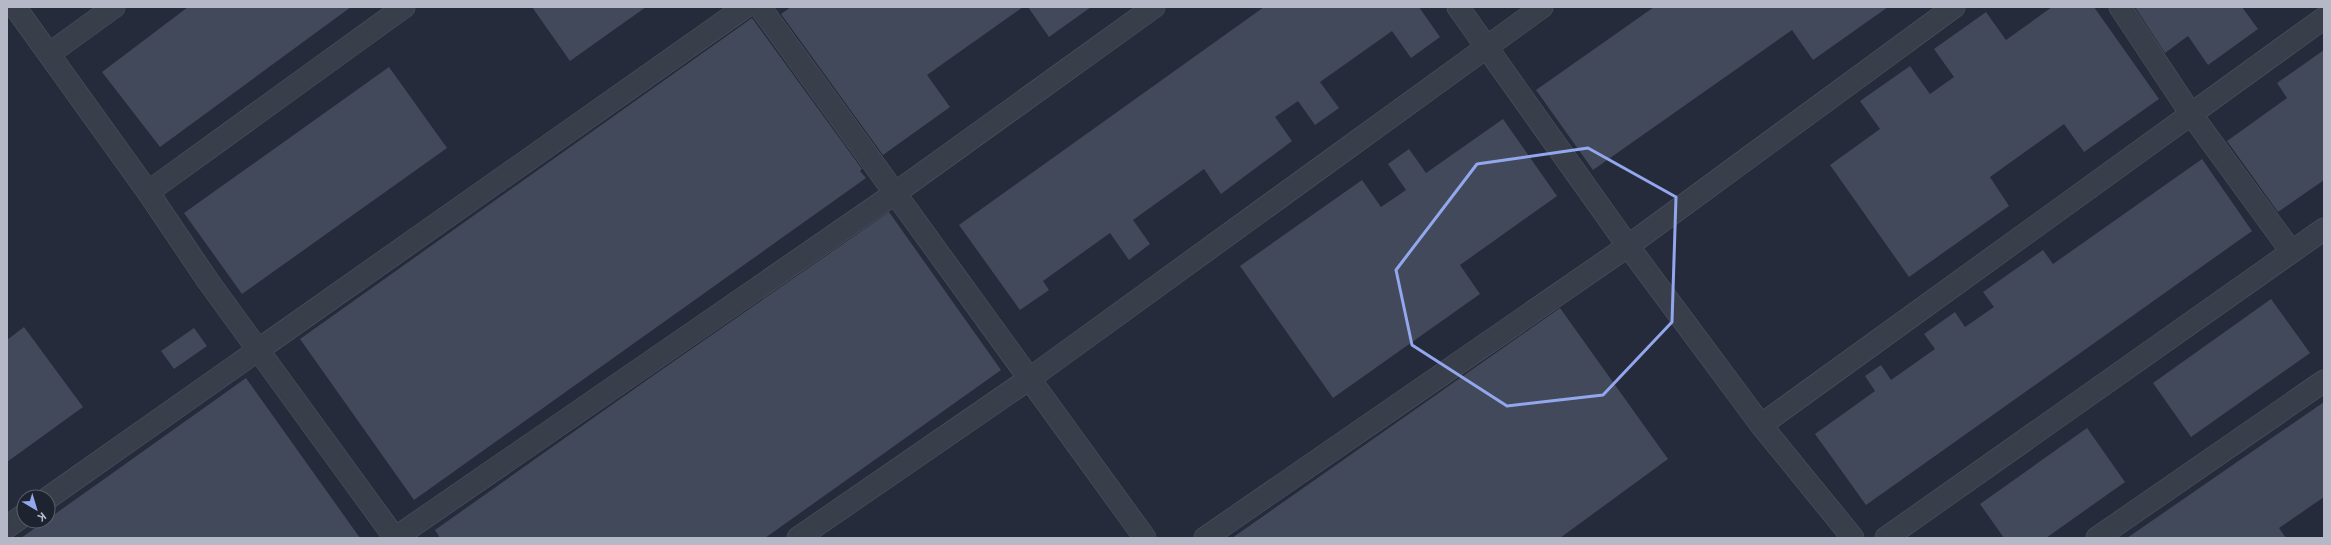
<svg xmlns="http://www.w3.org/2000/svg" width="2331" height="545" font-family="'Open Sans',sans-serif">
<rect width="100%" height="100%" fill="#262b3b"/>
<path fill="#42495a" d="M 188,7 L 351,7 L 160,147 L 102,72 Z
M 532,7 L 646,7 L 570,61 Z
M 791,7 L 1023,7 L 927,75 L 950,107 L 883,155 L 781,14 Z
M 1028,7 L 1091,7 L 1049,37 Z
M 1264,7 L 1419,7 L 1440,37 L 1411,58 L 1392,31 L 1320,82 L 1339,108 L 1315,125 L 1298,101 L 1275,117 L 1292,141 L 1245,176 L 1221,194 L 1204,169 L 1133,220 L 1150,244 L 1129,260 L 1110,233 L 1043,281 L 1049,290 L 1020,310 L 959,225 Z
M 1654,7 L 1888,7 L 1813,60 L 1792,30 L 1593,170 L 1536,90 Z
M 2052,7 L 2094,7 L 2159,99 L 2084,152 L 2064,124 L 1990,177 L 2009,206 L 1909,277 L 1830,165 L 1880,129 L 1860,101 L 1910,66 L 1930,94 L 1954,77 L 1934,49 L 1986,12 L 2006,40 Z
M 2135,7 L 2242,7 L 2258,29 L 2208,65 L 2188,36 L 2165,53 Z
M 752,18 L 862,169 L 860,171 L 866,178 L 414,500 L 300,339 Z
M 2324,50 L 2324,180 L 2278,212 L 2227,141 L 2287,98 L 2277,83 Z
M 389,67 L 447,148 L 242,294 L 184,213 Z
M 1503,119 L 1557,196 L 1460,265 L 1480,294 L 1333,398 L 1240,266 L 1362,180 L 1381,207 L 1406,190 L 1388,164 L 1409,149 L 1426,173 Z
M 2202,159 L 2252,231 L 1866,505 L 1815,434 L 1875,391 L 1865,376 L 1881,365 L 1891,380 L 1935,349 L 1924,334 L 1955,312 L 1965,327 L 1994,307 L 1983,292 L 2043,250 L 2053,264 Z
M 889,212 L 1001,370 L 765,538 L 440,538 L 435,530 L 654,375 Z
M 2271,299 L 2310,353 L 2191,437 L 2153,383 Z
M 1560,308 L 1668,459 L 1560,538 L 1232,538 Z
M 24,327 L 83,407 L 7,462 L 7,340 Z
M 194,328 L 207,346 L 174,369 L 161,351 Z
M 246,378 L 360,538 L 21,538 L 45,521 L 48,521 L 48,519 Z
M 2324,402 L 2324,497 L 2279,528 L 2286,538 L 2127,538 Z
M 2087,428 L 2125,482 L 2046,538 L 2004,538 L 1980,504 Z"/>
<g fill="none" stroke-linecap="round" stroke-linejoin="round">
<defs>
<path id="minor" d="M 15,7 L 148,192 L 208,281 L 395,538
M 760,7 L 1145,538
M 1458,7 L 1628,246 L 1761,425 L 1853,538
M 2120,7 L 2191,114 L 2291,251
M 49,54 L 114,7
M 148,192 L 404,7
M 1761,425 L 2324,18
M 48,498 L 745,7
M 7,527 L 24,515
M 395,538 L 894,194 L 1154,7
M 798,538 L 1029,379 L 1542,7
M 1205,538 L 1628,246 L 1954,7
M 1886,538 L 2324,229
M 2097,538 L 2324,381"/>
</defs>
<use href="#minor" stroke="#515663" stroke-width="23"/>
<use href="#minor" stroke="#393e4b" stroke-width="22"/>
</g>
<path fill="none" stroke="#92a7ee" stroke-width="3" stroke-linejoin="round" d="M 1588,148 L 1676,197 L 1672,322 L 1603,395 L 1507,406 L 1412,345 L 1396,270 L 1477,164 Z"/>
<rect width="2331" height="545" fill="none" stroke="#b5b9c7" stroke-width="16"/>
<g transform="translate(36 509) rotate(142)"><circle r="19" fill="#1e2330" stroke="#5a5f6c"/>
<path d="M0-3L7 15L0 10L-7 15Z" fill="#92a7ee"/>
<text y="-6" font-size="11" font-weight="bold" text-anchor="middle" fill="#b5b9c7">K</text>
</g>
</svg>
